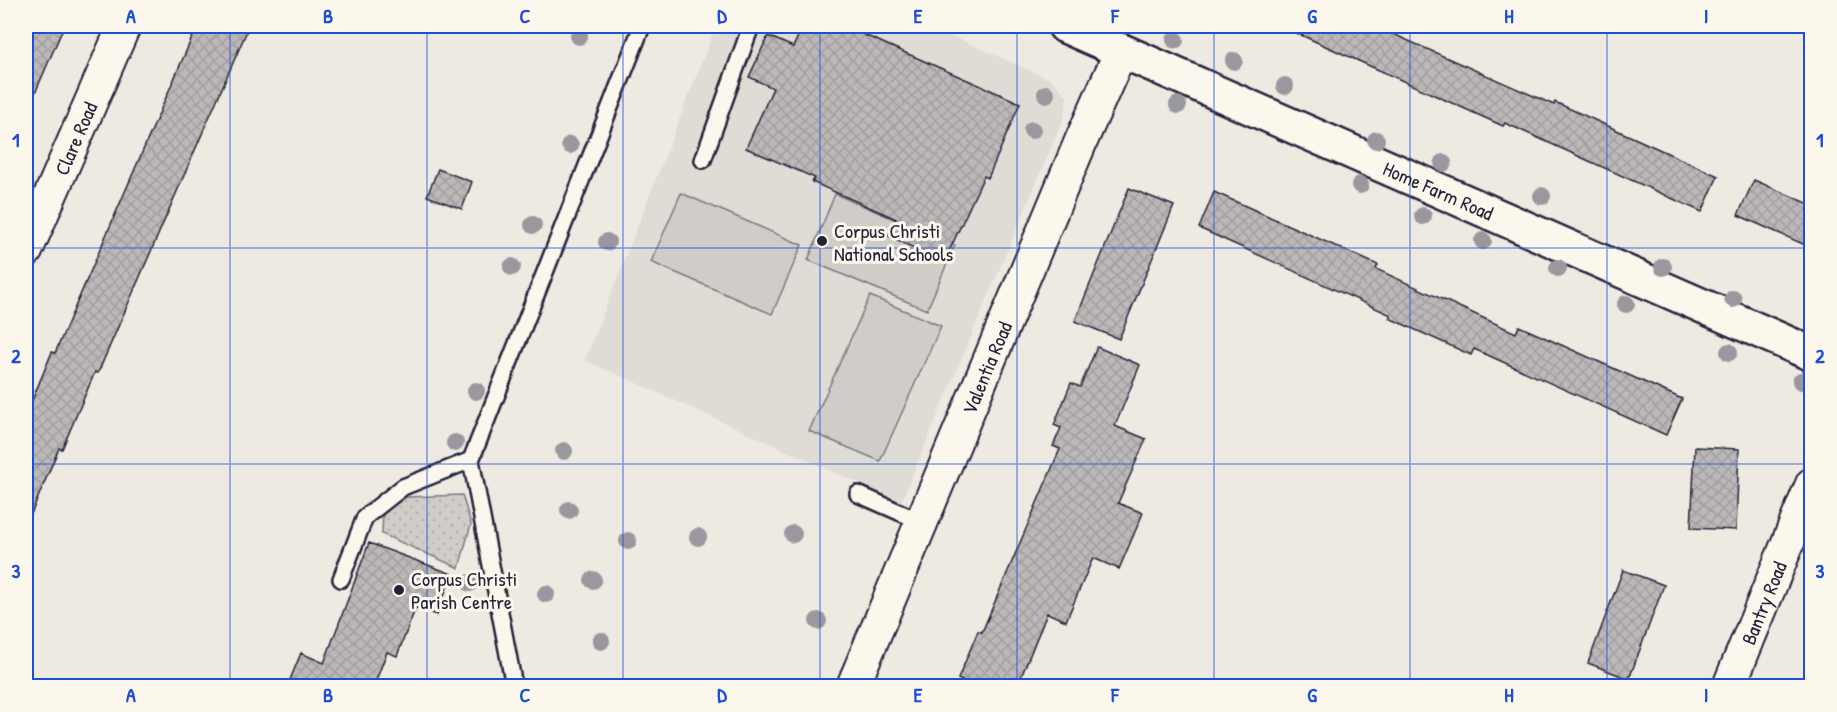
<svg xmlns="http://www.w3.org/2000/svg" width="1837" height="712" font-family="'Patrick Hand',sans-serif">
<defs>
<pattern id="grass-dots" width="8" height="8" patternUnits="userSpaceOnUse" patternTransform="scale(1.5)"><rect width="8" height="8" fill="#d0cdc9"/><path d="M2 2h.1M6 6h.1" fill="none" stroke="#b2b0ae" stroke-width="1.8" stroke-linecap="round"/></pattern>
<pattern id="building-cross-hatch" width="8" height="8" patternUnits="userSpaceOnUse" patternTransform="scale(1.5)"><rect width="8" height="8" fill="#bcb8b8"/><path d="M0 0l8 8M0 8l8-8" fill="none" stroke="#a19e9f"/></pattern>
</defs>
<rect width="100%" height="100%" fill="#eeeae2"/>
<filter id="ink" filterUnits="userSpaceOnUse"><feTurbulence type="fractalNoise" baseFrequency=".0167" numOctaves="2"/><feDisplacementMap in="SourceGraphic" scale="12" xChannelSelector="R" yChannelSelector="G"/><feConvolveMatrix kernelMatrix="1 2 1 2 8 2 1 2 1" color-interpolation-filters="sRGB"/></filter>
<g filter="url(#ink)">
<path fill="#dfdbd5" d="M 716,26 L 929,26 L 1052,80 L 1067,96 L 1066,109 L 1062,122 L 901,502 L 585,360 Z"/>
<path fill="url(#grass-dots)" stroke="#797882" stroke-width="1.5" d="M 462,495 L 471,524 L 459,568 L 382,534 L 383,510 L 406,497 Z"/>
<path fill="#d0cdc9" stroke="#797882" stroke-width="1.5" d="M 681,193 L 802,245 L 772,314 L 651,262 Z
M 835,194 L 955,245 L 927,310 L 808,260 Z
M 870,296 L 941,326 L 880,461 L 809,431 Z"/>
<path fill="url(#building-cross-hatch)" stroke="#22223b" stroke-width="1.5" d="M 26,26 L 64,26 L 26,114 Z
M 197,26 L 249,26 L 98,373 L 95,372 L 62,449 L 59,448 L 26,526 L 26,415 L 52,352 L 55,353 Z
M 803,26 L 844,26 L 1020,103 L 988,178 L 984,176 L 944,262 L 888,236 L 896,219 L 812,182 L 815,178 L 746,148 L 773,88 L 749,77 L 768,36 L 793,47 Z
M 1281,26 L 1375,26 L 1554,105 L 1555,102 L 1718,176 L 1702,212 L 1505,123 L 1503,126 Z
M 438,169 L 472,182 L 462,209 L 427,196 Z
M 1754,180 L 1812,205 L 1812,248 L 1738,215 Z
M 1129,188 L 1174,206 L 1119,339 L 1075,321 Z
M 1214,192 L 1378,265 L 1376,269 L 1516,333 L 1519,326 L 1682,399 L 1666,435 L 1474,349 L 1471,355 L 1389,318 L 1391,315 L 1199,228 Z
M 1097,347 L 1140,365 L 1115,426 L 1146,439 L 1118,503 L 1143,513 L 1119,569 L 1093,558 L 1066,621 L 1047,613 L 1017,687 L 977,687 L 958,679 L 978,631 L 982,632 L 1060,449 L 1053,446 L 1061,428 L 1054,425 L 1071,383 L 1080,387 Z
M 1695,447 L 1739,449 L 1736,530 L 1691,528 Z
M 369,543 L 452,574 L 437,615 L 416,607 L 397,656 L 387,652 L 375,683 L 380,687 L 287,687 L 301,653 L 324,663 Z
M 1623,570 L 1664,585 L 1629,679 L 1588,663 Z"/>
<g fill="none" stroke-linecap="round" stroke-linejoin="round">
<defs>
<path id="service" d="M 703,160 L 751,26
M 858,494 L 922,522
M 341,579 L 365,517 L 403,487 L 471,460
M 514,686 L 471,460 L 642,26"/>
<g id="minor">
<path id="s1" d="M 26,251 L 124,26"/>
<path id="s2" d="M 853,686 L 1081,141 L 1121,51"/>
<path id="s3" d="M 1729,686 L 1812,484"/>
</g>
<g id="tertiary">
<path id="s4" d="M 1065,26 L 1812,354"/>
</g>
</defs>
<use href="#service" stroke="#22223b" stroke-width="20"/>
<use href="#minor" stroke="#22223b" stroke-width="36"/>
<use href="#tertiary" stroke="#22223b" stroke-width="38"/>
<use href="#service" stroke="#fbf7ec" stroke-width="15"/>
<use href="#minor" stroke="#fbf7ec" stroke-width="32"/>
<use href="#tertiary" stroke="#fbf7ec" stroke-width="33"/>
</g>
<g fill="#9a989e">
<circle cx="579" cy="36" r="9"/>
<circle cx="1175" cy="40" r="9"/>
<circle cx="1234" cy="61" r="9"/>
<circle cx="1285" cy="86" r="9"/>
<circle cx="1046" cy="94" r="9"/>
<circle cx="1178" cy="105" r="9"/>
<circle cx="1032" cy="130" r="9"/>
<circle cx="1376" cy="140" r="9"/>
<circle cx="570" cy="145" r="9"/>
<circle cx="1443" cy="163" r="9"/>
<circle cx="1360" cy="185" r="9"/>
<circle cx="1542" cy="196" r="9"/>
<circle cx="1423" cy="216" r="9"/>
<circle cx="533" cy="225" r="9"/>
<circle cx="1483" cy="241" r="9"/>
<circle cx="607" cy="242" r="9"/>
<circle cx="512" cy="267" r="9"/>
<circle cx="1663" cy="267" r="9"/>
<circle cx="1558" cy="268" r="9"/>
<circle cx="1733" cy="299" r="9"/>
<circle cx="1626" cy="304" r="9"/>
<circle cx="1729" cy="352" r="9"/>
<circle cx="1801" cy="381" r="9"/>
<circle cx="476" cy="391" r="9"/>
<circle cx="455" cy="443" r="9"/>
<circle cx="564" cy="451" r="9"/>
<circle cx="569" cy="510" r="9"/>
<circle cx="793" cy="534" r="9"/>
<circle cx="698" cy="537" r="9"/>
<circle cx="628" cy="541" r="9"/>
<circle cx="593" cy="580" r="9"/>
<circle cx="470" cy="583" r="9"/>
<circle cx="546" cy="594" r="9"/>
<circle cx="818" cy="621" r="9"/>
<circle cx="601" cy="641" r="9"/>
</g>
</g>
<path fill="none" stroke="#1d4ed8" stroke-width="1.5" stroke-opacity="0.55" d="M 230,26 L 230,686M 427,26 L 427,686M 623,26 L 623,686M 820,26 L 820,686M 1017,26 L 1017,686M 1214,26 L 1214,686M 1410,26 L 1410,686M 1607,26 L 1607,686M 26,248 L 1812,248M 26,464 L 1812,464"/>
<g fill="#22223b" stroke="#fbf7ec" stroke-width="2">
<circle cx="822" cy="241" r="6"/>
<circle cx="399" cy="590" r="6"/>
</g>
<g text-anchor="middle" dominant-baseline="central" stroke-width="6" stroke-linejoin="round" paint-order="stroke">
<g font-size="20" fill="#22223b" stroke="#fbf7ec">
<text stroke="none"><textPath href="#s1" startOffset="123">Clare Road</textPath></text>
<text stroke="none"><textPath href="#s4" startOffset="408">Home Farm Road</textPath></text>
<text stroke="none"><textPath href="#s2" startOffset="345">Valentia Road</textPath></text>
<text stroke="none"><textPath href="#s3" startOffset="90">Bantry Road</textPath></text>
</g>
<g font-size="20" fill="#22223b" stroke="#fbf7ec" text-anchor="start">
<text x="834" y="230">Corpus Christi<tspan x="834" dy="23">National Schools</tspan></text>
<text x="411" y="578">Corpus Christi<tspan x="411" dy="23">Parish Centre</tspan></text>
</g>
</g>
<rect width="1837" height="712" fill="none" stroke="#fbf7ec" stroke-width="66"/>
<rect x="33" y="33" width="1771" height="646" fill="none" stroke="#1d4ed8" stroke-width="2"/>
<g font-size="20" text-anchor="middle" font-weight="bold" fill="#1d4ed8">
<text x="131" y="23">A</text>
<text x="328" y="23">B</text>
<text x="525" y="23">C</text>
<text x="722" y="23">D</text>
<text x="918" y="23">E</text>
<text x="1115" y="23">F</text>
<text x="1312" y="23">G</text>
<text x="1509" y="23">H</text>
<text x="1706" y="23">I</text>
<text x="16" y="147">1</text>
<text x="1820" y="147">1</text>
<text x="16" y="363">2</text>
<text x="1820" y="363">2</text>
<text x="16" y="578">3</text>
<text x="1820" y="578">3</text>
<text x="131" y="702">A</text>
<text x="328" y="702">B</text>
<text x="525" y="702">C</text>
<text x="722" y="702">D</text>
<text x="918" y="702">E</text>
<text x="1115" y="702">F</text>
<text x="1312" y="702">G</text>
<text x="1509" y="702">H</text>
<text x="1706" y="702">I</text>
</g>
</svg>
